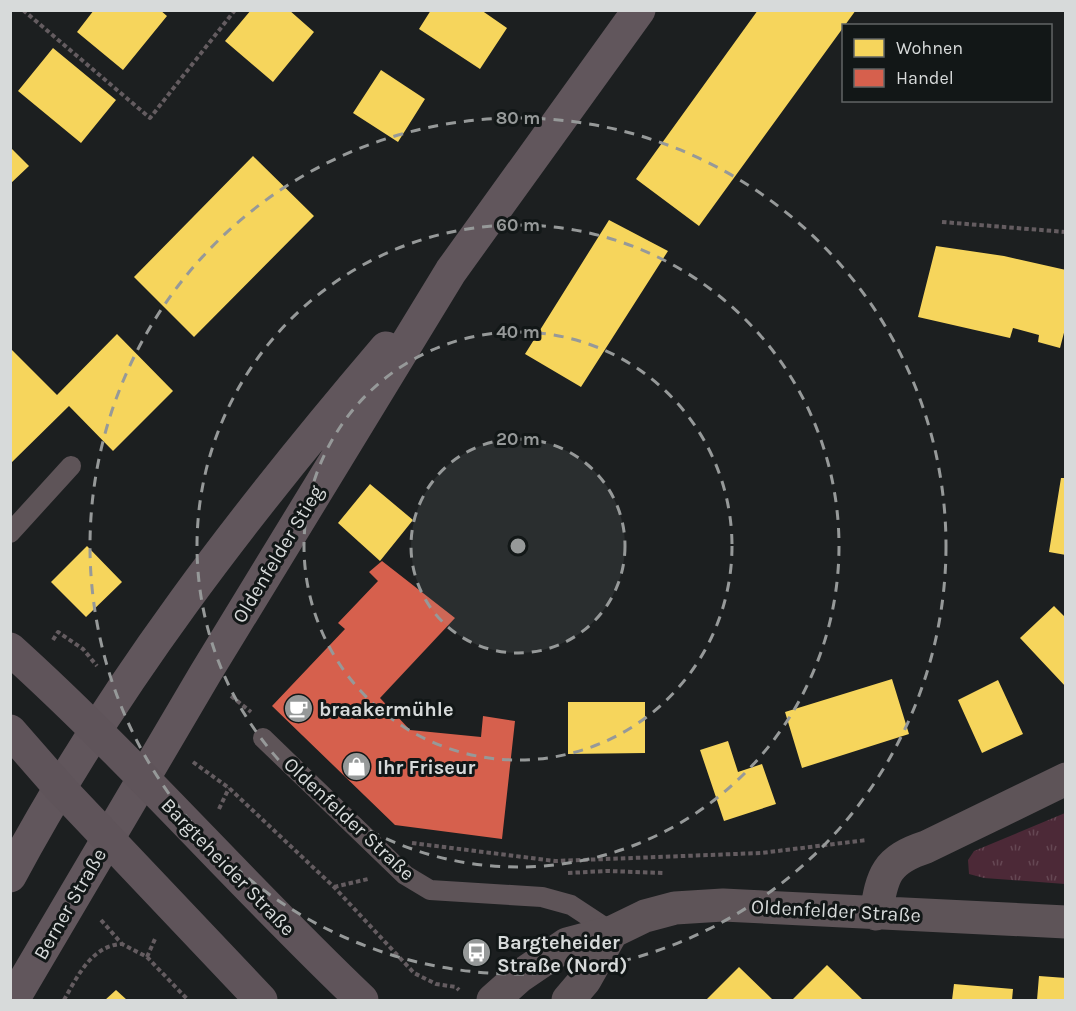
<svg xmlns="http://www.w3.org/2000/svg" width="1076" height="1011" font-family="Karla,sans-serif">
<defs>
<pattern id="grass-tufts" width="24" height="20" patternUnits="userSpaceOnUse" patternTransform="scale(1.5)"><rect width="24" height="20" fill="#4c2937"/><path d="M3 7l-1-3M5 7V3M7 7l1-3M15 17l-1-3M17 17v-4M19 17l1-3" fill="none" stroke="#654753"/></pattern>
</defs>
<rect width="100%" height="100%" fill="#1c1f20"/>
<path fill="url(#grass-tufts)" d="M 1065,813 L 1065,884 L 984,878 L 969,874 L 968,860 L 974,851 Z"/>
<path fill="#f6d55c" d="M 94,10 L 160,10 L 167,16 L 123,70 L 77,32 Z
M 251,10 L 289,10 L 314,32 L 273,82 L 225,41 Z
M 431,10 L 481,10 L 507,28 L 480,69 L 419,29 Z
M 758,10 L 856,10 L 699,226 L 636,179 Z
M 53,48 L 116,100 L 81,143 L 18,91 Z
M 381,70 L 425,99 L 398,142 L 353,113 Z
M 10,147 L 29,166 L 10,184 Z
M 253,156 L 314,216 L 194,337 L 134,277 Z
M 609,220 L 668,251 L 581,387 L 525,354 Z
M 936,246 L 1004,256 L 1066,270 L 1066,325 L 1060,348 L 1038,342 L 1039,335 L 1013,328 L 1010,338 L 918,317 Z
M 117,334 L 173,391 L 113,451 L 69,406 L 10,464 L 10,348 L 57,395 Z
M 1061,478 L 1066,478 L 1066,555 L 1049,552 Z
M 370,484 L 413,520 L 380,561 L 338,523 Z
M 87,546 L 122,582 L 86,617 L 51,582 Z
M 1054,606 L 1066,618 L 1066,687 L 1020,638 Z
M 892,679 L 909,734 L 802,768 L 785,712 Z
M 998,680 L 1023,734 L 982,753 L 958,700 Z
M 568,702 L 645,702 L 645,753 L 568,754 Z
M 728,741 L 738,772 L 762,764 L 776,804 L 724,821 L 700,750 Z
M 827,965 L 863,1000 L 792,1000 Z
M 739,967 L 773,1000 L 706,1000 Z
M 1039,976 L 1066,978 L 1066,1000 L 1037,1000 Z
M 954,984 L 1013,989 L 1012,1000 L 952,1000 Z
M 116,990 L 127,1000 L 105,1000 Z"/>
<path fill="#d6604d" d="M 382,561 L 455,618 L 380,698 L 410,730 L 481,737 L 483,716 L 515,721 L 502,839 L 395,825 L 272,706 L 345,629 L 338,623 L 378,581 L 369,572 Z"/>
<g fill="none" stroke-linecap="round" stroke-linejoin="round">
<path stroke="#645c60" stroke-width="4" stroke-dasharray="4.5 3" stroke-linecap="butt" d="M 23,10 L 150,118 L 235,10
M 942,222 L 1066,232
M 53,640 L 58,632 L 83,649 L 97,666
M 231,696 L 251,712
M 193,762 L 229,788 L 334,887 L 414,973 L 436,984 L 456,987 L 459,990
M 219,809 L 229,788
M 412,843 L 555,861 L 761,853 L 867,840
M 568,873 L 607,871 L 665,873
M 334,887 L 368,879
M 101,920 L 122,944 L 147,957 L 188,1000
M 147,957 L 155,939
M 64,1000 C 77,977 92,945 122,944"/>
<path stroke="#5e5458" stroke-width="20" d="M 10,533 L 71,466
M 263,738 L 405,875 L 430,890 L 542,897 L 571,905 L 612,932"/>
<path stroke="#5e5458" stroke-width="33" d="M 876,914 C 882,875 886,860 926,847 L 1066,779
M 493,1000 L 520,976 L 567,944 L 612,932 L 645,916 L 675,908 L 723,905 L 1066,922
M 568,1000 L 585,980 L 612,932"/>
<path stroke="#61565c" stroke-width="33" d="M 10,876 C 112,685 246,512 386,348
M 13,1000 L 205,674 L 451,271 L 639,10"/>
<path stroke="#5f545a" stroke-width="33" d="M 10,649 C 133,760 242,886 362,1000
M 10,731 L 60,788 L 261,1000"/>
</g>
<circle cx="518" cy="546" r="107" fill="#969999" fill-opacity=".12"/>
<g fill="none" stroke="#969999" stroke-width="3" stroke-dasharray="10 8">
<circle cx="518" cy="546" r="107"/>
<circle cx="518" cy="546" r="214"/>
<circle cx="518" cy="546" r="321"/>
<circle cx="518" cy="546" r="428"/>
</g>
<defs>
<symbol id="cafe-disc" viewBox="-11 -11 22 22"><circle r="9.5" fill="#969999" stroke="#121717"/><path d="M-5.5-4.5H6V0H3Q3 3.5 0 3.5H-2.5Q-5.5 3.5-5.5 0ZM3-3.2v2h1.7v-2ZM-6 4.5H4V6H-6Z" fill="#fff"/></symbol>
<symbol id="shop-disc" viewBox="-11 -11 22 22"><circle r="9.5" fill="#969999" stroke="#121717"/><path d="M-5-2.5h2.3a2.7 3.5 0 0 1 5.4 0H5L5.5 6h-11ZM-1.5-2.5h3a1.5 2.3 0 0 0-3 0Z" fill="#fff"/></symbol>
<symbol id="bus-disc" viewBox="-11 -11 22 22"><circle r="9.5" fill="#969999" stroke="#121717"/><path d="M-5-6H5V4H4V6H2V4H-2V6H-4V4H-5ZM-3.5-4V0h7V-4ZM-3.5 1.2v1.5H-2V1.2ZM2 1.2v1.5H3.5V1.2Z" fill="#fff"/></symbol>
</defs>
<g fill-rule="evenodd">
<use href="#cafe-disc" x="282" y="692" width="33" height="33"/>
<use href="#shop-disc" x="340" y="750" width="33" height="33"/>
<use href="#bus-disc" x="460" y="936" width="33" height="33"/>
</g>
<g text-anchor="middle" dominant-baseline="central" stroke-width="6" stroke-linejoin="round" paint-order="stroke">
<g font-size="20" fill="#d7dada" stroke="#121717">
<text transform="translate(278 554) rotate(-59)">Oldenfelder Stieg</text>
<text transform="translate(349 819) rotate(43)">Oldenfelder Straße</text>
<text transform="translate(228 867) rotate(46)">Bargteheider Straße</text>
<text transform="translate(70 904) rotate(-60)">Berner Straße</text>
<text transform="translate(836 911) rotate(3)">Oldenfelder Straße</text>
</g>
<g font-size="20" font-weight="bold" fill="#d7dada" stroke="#121717" text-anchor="start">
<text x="319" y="709">braakermühle</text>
<text x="377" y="767">Ihr Friseur</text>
<text x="497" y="942">Bargteheider<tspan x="497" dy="23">Straße (Nord)</tspan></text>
</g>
</g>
<circle cx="518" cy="546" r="9" fill="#969999" stroke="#121717" stroke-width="3"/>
<g font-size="18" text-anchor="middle" font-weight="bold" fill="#969999" stroke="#121717" stroke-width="6" stroke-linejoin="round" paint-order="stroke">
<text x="518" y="124">80 m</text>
<text x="518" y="231">60 m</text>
<text x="518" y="338">40 m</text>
<text x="518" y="445">20 m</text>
</g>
<rect width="1076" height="1011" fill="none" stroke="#d7dada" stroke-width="24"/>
<rect x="842" y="24" width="210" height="78" fill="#121717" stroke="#616565" stroke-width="1.5"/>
<rect x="854" y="39" width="30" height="18" fill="#f6d55c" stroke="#616565" stroke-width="1.5"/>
<text x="896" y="54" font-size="18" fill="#d7dada">Wohnen</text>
<rect x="854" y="69" width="30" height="18" fill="#d6604d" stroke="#616565" stroke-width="1.5"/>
<text x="896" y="84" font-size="18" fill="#d7dada">Handel</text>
</svg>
